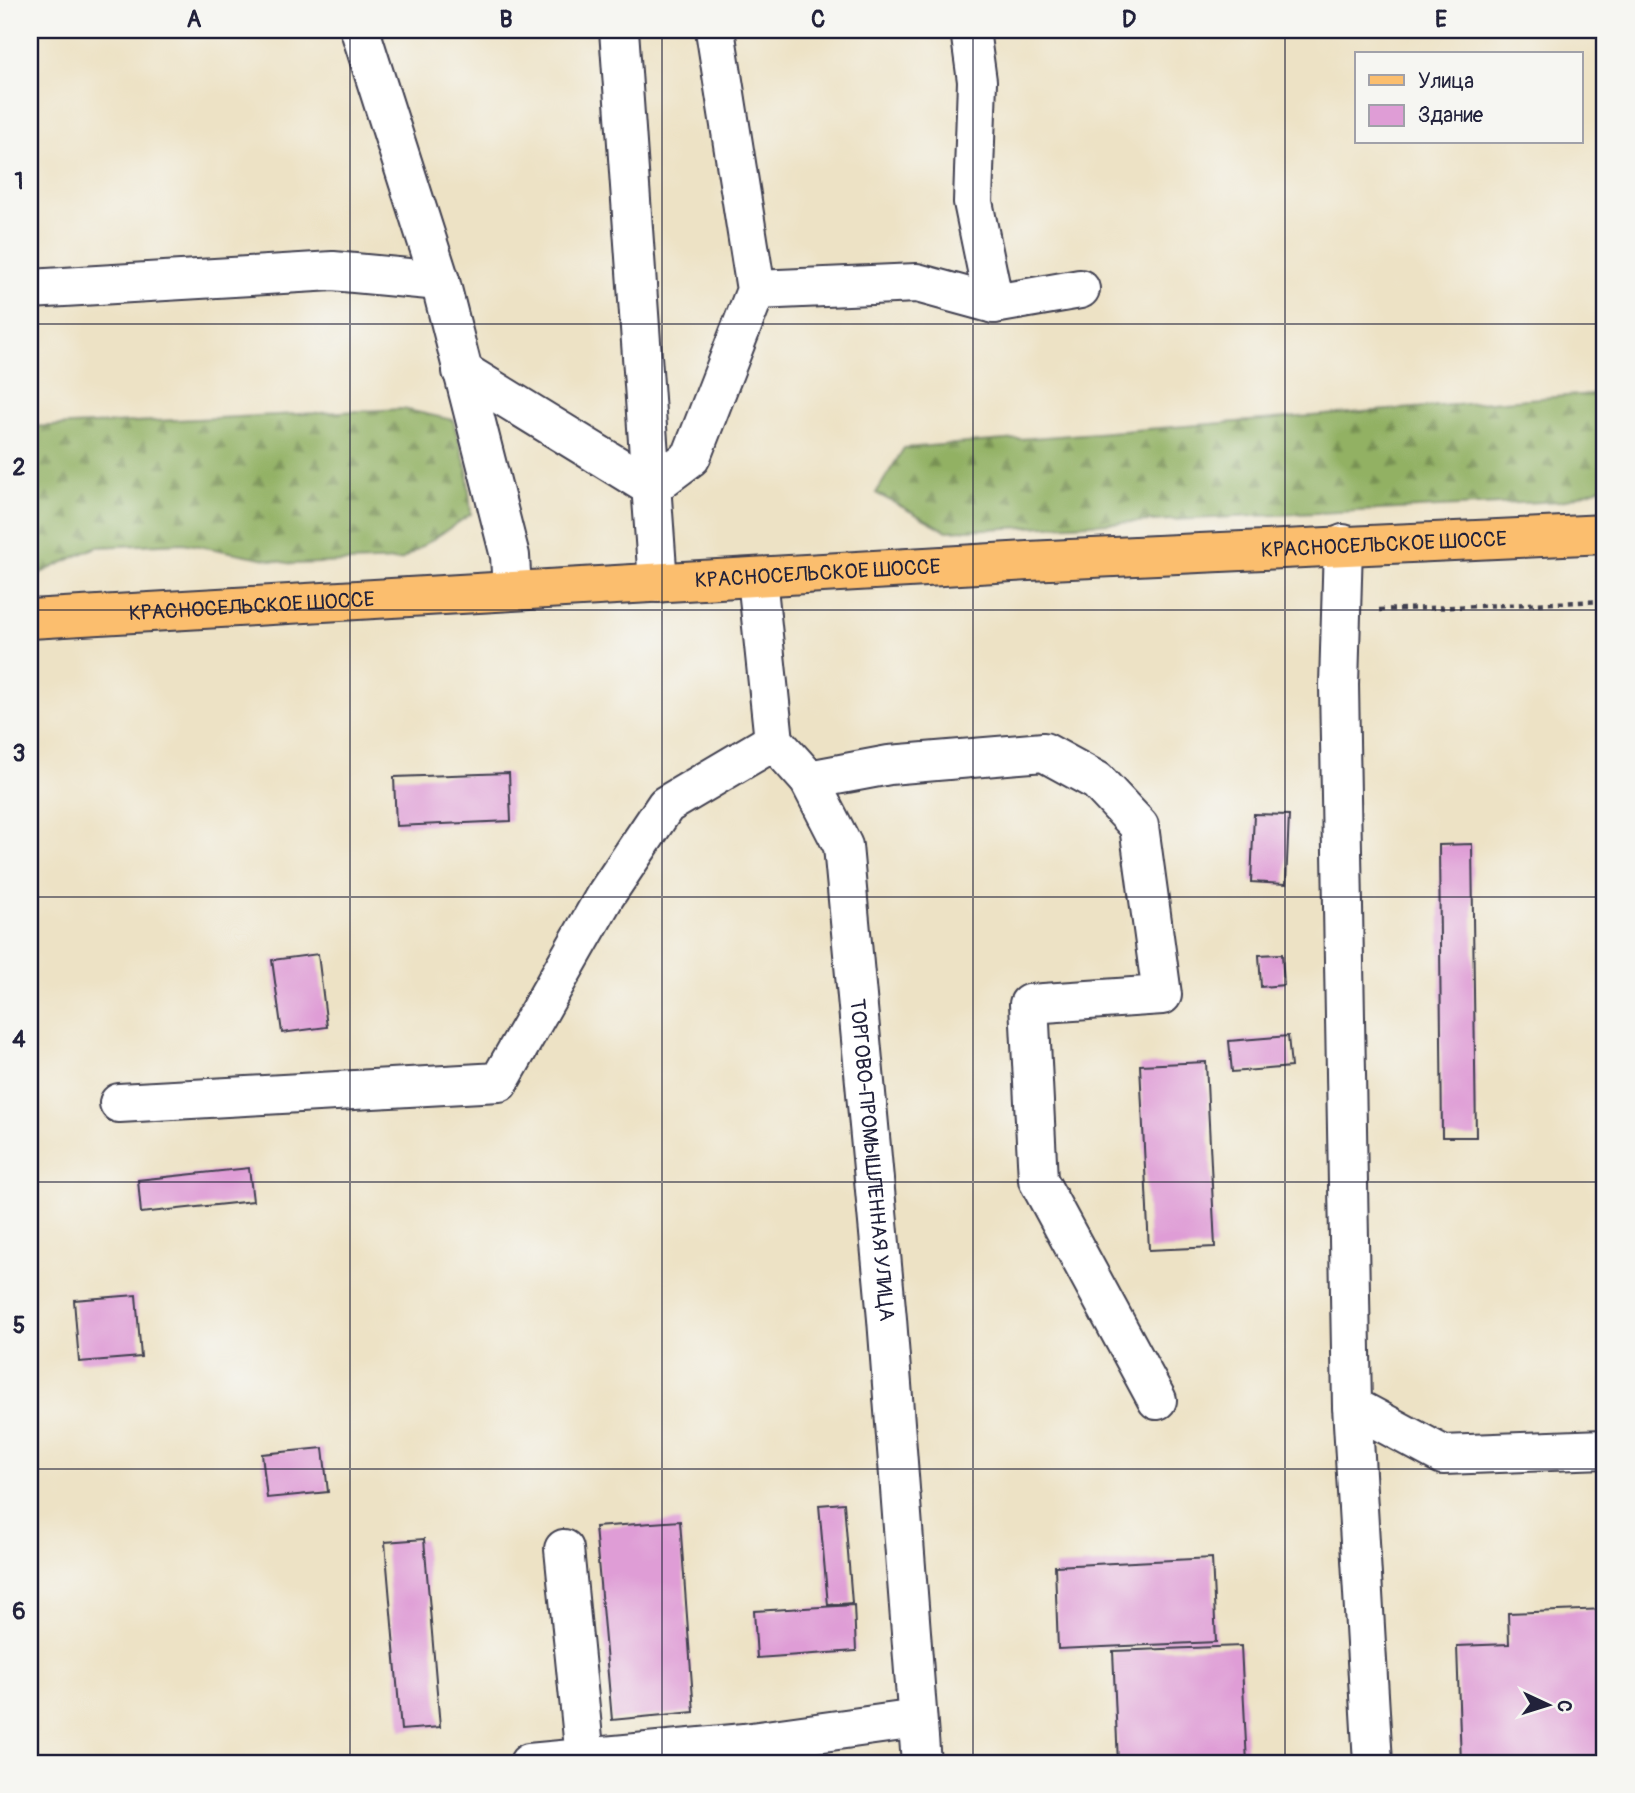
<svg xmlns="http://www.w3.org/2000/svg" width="1635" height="1793" font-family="Pangolin,sans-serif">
<defs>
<pattern id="forest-firs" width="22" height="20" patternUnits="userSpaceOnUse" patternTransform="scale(1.75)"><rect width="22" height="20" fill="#92b163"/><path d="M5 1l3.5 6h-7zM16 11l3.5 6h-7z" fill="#779053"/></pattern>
</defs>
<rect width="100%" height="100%" fill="#f6f6f2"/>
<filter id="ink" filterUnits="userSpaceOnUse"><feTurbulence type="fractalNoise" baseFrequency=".0143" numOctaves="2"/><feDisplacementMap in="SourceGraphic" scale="14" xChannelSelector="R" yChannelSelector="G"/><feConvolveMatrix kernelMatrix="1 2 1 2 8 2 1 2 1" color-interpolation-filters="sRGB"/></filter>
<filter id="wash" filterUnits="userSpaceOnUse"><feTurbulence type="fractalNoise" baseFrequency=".00686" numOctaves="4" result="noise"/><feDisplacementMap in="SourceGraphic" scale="28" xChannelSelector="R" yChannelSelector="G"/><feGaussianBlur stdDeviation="1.57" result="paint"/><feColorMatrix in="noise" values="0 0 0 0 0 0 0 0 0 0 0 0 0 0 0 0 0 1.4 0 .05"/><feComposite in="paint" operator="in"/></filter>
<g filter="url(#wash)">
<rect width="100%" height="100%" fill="#ede2c5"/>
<path fill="url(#forest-firs)" stroke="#5a6a4f" stroke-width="2" d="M 1605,393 L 1605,486 L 1562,501 L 947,531 L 876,493 L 904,448 Z
M 403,409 L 453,420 L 467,469 L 471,514 L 401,560 L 293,564 L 183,543 L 96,547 L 30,578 L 30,427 Z"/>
<g id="blocks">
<path fill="#df9dd6" d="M 509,773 L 511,821 L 396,826 L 394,777 Z
M 1254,814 L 1289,815 L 1286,884 L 1251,882 Z
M 1472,844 L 1476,1137 L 1442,1137 L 1439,845 Z
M 318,954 L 327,1027 L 282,1033 L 272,960 Z
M 1282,954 L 1284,985 L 1261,987 L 1259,955 Z
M 1288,1036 L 1291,1067 L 1232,1072 L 1229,1041 Z
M 1206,1062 L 1215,1247 L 1149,1250 L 1140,1065 Z
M 249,1168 L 253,1201 L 141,1213 L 138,1180 Z
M 136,1295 L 141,1357 L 79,1362 L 74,1300 Z
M 323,1448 L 328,1492 L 267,1498 L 262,1454 Z
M 844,1503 L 852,1603 L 828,1605 L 819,1505 Z
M 680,1521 L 694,1712 L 612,1720 L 595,1527 Z
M 424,1539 L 440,1727 L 401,1730 L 385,1542 Z
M 1212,1558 L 1216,1642 L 1058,1649 L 1055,1566 Z
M 854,1605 L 856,1651 L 757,1658 L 754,1611 Z
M 1605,1609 L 1605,1763 L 1461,1763 L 1457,1646 L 1509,1644 L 1508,1613 Z
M 1241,1646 L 1247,1763 L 1118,1763 L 1113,1651 Z"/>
</g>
</g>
<g filter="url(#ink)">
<use href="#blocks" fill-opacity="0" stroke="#403f50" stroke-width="2"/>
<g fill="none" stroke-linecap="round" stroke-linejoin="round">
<defs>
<g id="minor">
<path d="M 360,30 L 440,281 L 510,556 L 512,590"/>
<path d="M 619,30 L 658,583"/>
<path d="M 970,30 L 977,81 L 973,202 L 994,304"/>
<path d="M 30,289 L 333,271 L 440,281"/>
<path d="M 756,290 L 917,283 L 994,304 L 1080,289"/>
<path d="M 462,371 L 651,487 L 691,457 L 756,290 L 715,30"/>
<path d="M 1343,544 L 1339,685 L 1352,1406 L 1443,1455 L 1605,1449"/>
<path id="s1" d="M 757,578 L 774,741 L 809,780 L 843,846 L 887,1319 L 921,1763"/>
<path d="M 809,780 L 889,765 L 1044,752 L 1097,781 L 1139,826 L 1162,995 L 1029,1004 L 1038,1180 L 1157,1400"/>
<path d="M 119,1103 L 499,1082 L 605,896 L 666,805 L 774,741"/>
<path d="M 1352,1406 L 1373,1763"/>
<path d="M 564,1549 L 585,1758"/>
<path d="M 529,1763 L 744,1743 L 917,1719"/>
</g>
<g id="major">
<path id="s2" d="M 30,619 L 1028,561 L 1605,534"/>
</g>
</defs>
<use href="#minor" stroke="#403f50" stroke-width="42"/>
<use href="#major" stroke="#403f50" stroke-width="42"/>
<path stroke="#403f50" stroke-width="4.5" stroke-dasharray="5 5" stroke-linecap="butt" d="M 1379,610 L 1605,601"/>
<use href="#minor" stroke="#fff" stroke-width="38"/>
<use href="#major" stroke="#fbbe6e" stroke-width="38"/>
</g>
</g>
<path fill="none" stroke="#22223b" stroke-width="2" stroke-opacity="0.55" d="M 350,30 L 350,1763M 662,30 L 662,1763M 973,30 L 973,1763M 1285,30 L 1285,1763M 30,324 L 1605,324M 30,610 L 1605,610M 30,897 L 1605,897M 30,1182 L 1605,1182M 30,1469 L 1605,1469"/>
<g text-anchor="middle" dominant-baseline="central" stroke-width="6" stroke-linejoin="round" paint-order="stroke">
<g font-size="21" fill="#22223b" stroke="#f6f6f2">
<text stroke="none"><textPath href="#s2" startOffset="1356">КРАСНОСЕЛЬСКОЕ ШОССЕ</textPath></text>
<text stroke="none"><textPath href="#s2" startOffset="789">КРАСНОСЕЛЬСКОЕ ШОССЕ</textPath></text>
<text stroke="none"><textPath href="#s2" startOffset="222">КРАСНОСЕЛЬСКОЕ ШОССЕ</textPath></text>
<text stroke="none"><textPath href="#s1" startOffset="606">ТОРГОВО-ПРОМЫШЛЕННАЯ УЛИЦА</textPath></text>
</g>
</g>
<rect width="1635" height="1793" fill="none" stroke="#f6f6f2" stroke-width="77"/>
<rect x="1355" y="52" width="228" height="91" fill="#f6f6f2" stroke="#a1a1a9" stroke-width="2"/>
<rect x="1369" y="75" width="35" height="10" fill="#fbbe6e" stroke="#a1a1a9" stroke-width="2"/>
<text x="1418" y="88" font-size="21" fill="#22223b">Улица</text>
<rect x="1369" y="105" width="35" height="21" fill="#df9dd6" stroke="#a1a1a9" stroke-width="2"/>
<text x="1418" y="122" font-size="21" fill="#22223b">Здание</text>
<g transform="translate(1548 1705) rotate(94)" stroke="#f6f6f2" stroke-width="5" paint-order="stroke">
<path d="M0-5L12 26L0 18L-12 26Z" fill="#22223b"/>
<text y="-10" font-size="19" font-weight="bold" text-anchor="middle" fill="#22223b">С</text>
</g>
<rect x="38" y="38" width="1558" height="1717" fill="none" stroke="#22223b" stroke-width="2.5"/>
<g font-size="23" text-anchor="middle" font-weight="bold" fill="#22223b">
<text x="194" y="27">A</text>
<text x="506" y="27">B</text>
<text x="818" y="27">C</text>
<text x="1129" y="27">D</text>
<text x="1441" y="27">E</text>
<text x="19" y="189">1</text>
<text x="19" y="475">2</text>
<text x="19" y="761">3</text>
<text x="19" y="1047">4</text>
<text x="19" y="1333">5</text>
<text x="19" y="1619">6</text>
</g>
</svg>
